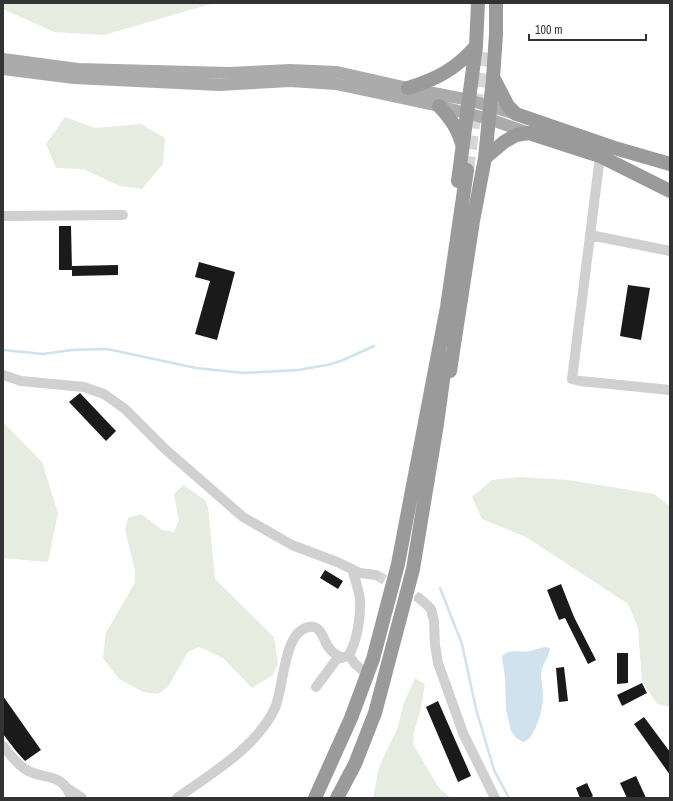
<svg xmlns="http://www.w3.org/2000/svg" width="673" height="801" font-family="'Archivo Narrow',sans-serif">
<rect width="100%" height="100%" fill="#fff"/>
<path fill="#e6ecdf" d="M 3,3 L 214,3 L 104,35 L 54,32 L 3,9 Z
M 65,117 L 95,128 L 141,124 L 165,138 L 163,164 L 142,189 L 120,186 L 83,169 L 56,168 L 46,144 Z
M 3,423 L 6,425 L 42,462 L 58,513 L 48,562 L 3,558 Z
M 520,477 L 568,480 L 654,494 L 670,506 L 670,707 L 657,704 L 642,681 L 638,628 L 628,604 L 526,537 L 482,519 L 472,497 L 492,480 Z
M 183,485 L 205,500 L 208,507 L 215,579 L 274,637 L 278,663 L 273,675 L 252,688 L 223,658 L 199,647 L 188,652 L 168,687 L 158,694 L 143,692 L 119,679 L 103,658 L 106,633 L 135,582 L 135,570 L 125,530 L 128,518 L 141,514 L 162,530 L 174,532 L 179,520 L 174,494 Z
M 415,678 L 425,684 L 421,708 L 414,732 L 413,744 L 439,788 L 451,798 L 373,798 L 379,767 L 397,729 L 404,703 Z"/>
<path fill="#cfe2ee" d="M 545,647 L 550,648 C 549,658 542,664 541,674 C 541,681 543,689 543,696 C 544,707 535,740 523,742 L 516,738 L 511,731 L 506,709 L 505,678 L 502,656 C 510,648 520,653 530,651 C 535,650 539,648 545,647 Z"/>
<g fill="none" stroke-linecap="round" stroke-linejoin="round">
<path stroke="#cfe2ee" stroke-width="2.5" d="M 3,350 L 43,354 L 72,350 L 107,349 L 196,368 L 244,373 L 298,370 L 327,365 L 341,361 L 374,346
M 440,588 L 462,644 L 476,709 L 494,770 L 509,798"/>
</g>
<path fill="#1a1a1a" d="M 59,226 L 71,226 L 72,270 L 59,270 Z
M 199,262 L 235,272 L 217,340 L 195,334 L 210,281 L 195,277 Z
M 118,265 L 118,275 L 72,276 L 72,266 Z
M 628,285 L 650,288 L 641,340 L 620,336 Z
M 80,393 L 116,431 L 106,441 L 69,402 Z
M 325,570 L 343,581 L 338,589 L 320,578 Z
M 561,584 L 574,617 L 596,660 L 588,664 L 565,618 L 559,620 L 547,590 Z
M 617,653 L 628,653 L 628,683 L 617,684 Z
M 564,667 L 568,701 L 559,702 L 556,668 Z
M 642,683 L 647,693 L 622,706 L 617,695 Z
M 3,696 L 41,750 L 25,761 L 16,751 L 3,734 Z
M 438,701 L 471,776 L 458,782 L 426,707 Z
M 644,717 L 670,752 L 670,775 L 634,724 Z
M 636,776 L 646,798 L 627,798 L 620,783 Z
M 587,783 L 593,796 L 590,798 L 580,798 L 576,788 Z"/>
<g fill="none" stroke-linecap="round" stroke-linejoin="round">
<path stroke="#d6d6d6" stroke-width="10" stroke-dasharray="10 5" stroke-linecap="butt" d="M 376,575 L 419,598"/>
<path stroke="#d6d6d6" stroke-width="14" stroke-dasharray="14 7" stroke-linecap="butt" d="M 467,170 L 483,48"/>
<path stroke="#d0d0d0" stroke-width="10" d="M 600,156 L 572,379 L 580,381 L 670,390
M 3,216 L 123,215
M 590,235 L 670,251
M 3,375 L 21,381 L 84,387 L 104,394 L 125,409 L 165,449 L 243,517 L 292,545 L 337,562 L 360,573 L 376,575
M 419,598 L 426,604 L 431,609 L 434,621 L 435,645 L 438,663 L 463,733 L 495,798
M 349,655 L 355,664 L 367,674
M 316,687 L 339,656
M 3,746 C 10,755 16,763 25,769 C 43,781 63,771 71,798
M 67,788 L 82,798
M 177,798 C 212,773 256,748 275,708 C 284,688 283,631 309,627 C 323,625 323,642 330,649 C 333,653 338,656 342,658 L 349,655 C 357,641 361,616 360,600 C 359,590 355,579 352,569"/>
<path stroke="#ababab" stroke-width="12" d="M 3,59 L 78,69 L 229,73 L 290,70 L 337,72 L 408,88 L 469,100 L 516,114
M 3,69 L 74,78 L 219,85 L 290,81 L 336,84 L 439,106 L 489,119 L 529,133"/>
<path stroke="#9a9a9a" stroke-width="14" d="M 494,79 L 508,106 L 516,114 L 618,149 L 670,164
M 408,88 C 437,79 456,69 476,46
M 439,106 C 450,117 458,128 462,144
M 485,158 L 504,142 L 516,135 L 529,133 L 600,156 L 670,191
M 458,181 L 476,46 L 478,3
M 450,371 L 473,221 L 485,158 L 493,78 L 496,34 L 496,3
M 315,798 L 351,718 L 373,659 L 398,564 L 447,307 L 467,170
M 337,798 L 355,764 L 375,713 L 413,569 L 437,424 L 446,358"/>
</g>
<rect width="673" height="801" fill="none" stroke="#333333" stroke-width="8"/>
<path d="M529 34v6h117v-6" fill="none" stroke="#333333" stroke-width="2"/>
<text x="535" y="34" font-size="12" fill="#333333" stroke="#ffffff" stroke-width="3" paint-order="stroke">100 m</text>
</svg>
